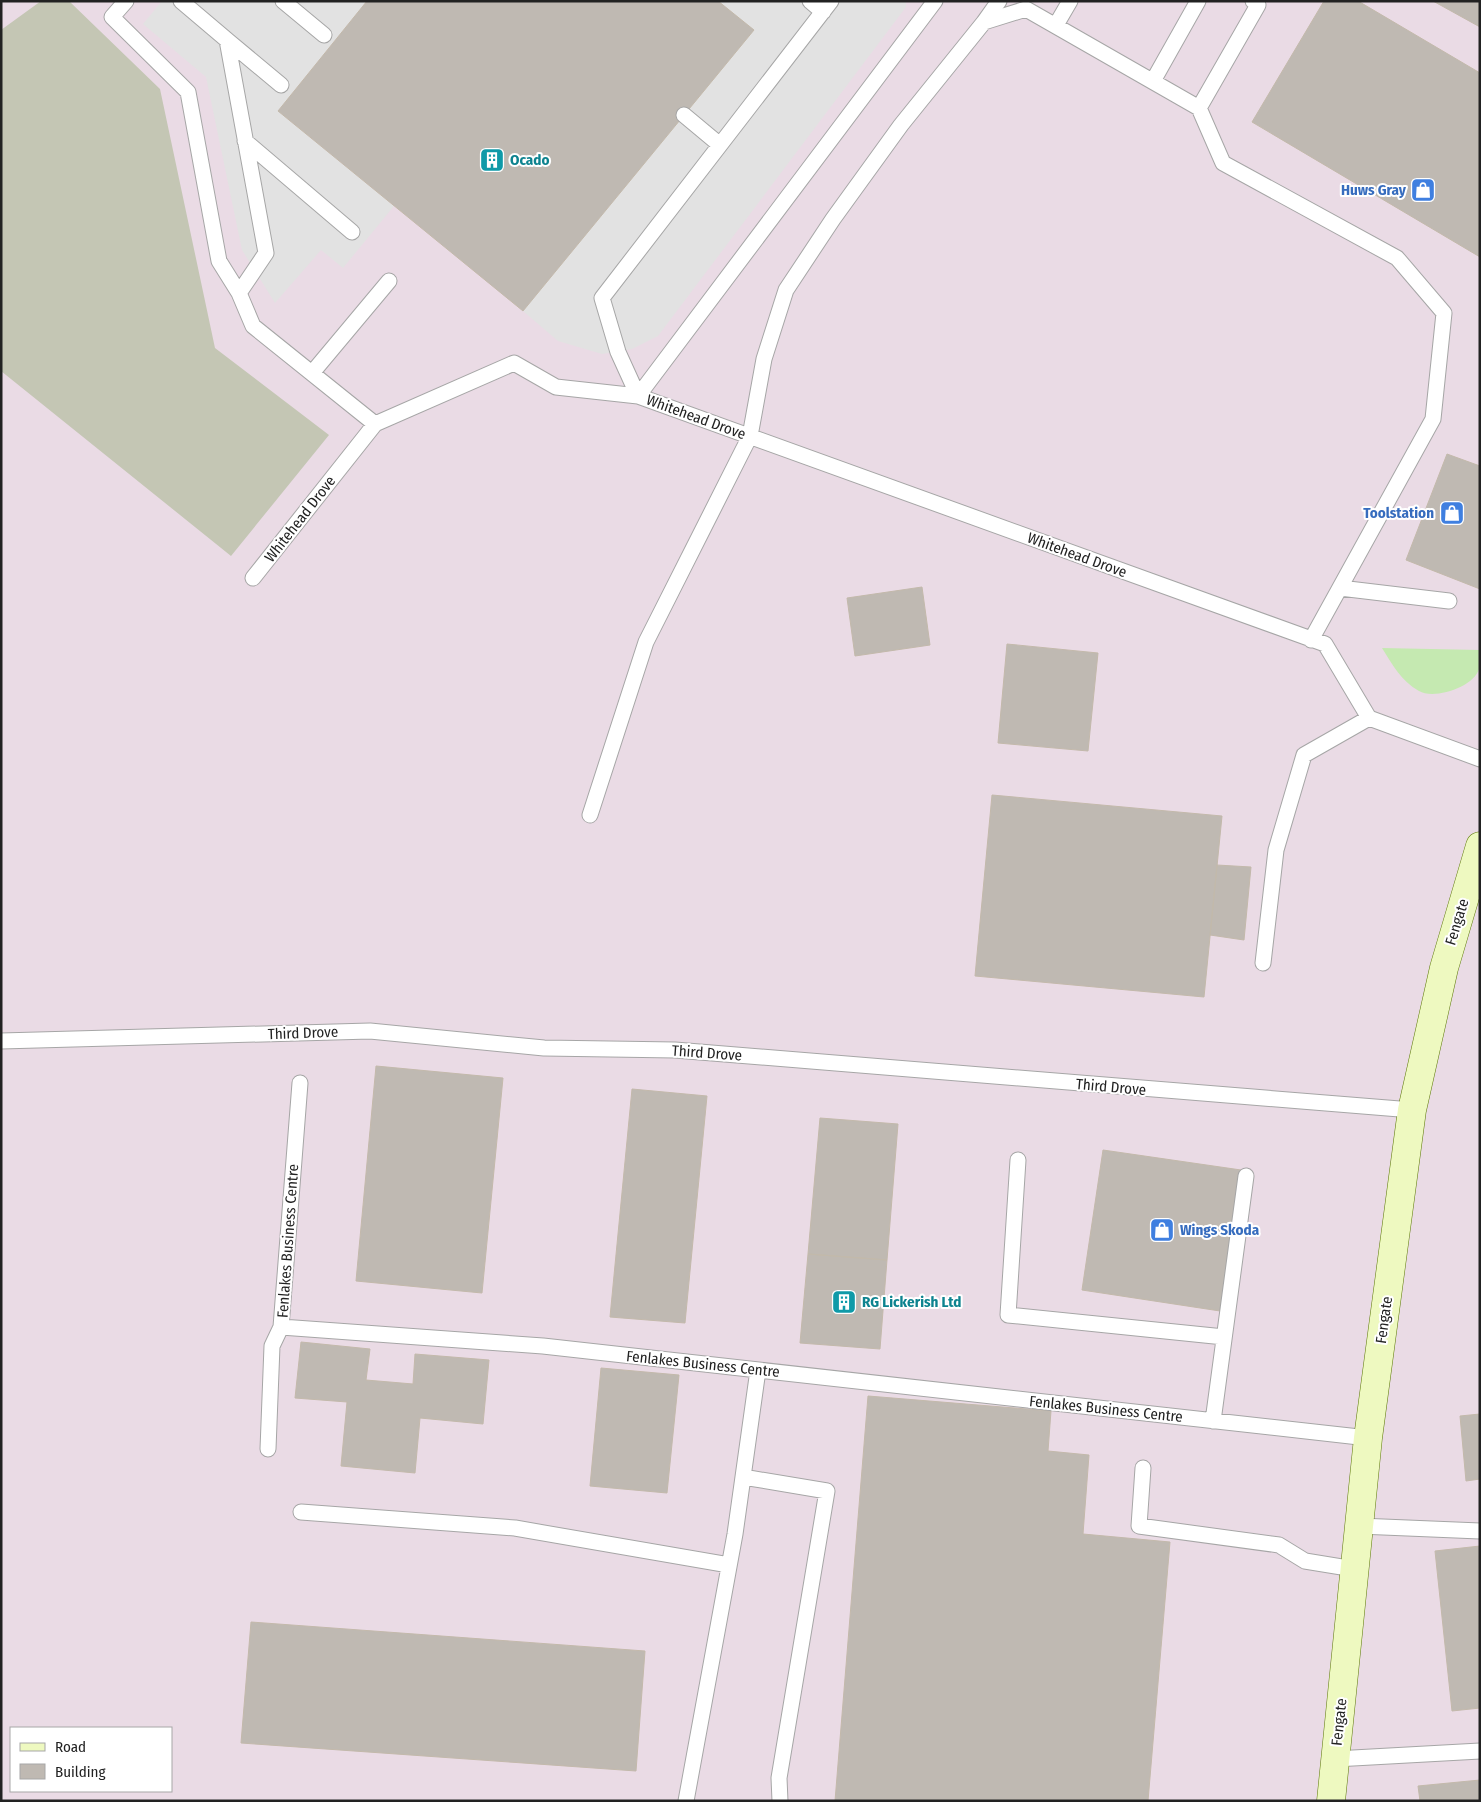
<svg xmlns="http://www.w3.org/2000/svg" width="1481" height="1802" font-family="'Fira Sans Condensed',sans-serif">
<rect width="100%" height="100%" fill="#f1f0e9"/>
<path fill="#eadbe5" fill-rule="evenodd" d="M 1,1 L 1480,1 L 1480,1801 L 1,1801 ZM 11,1728 L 171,1728 L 171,1791 L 11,1791 Z"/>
<path fill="#c4c6b4" d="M 41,1 L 69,1 L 160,89 L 215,348 L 329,435 L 231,556 L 1,371 L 1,30 Z"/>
<path fill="#c5e9b1" d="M 1382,648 L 1480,650 C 1480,656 1481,664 1479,669 C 1474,687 1434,700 1419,691 C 1401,681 1392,664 1382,648 Z"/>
<path fill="#e2e2e2" d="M 162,1 L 367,1 L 278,111 L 394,206 L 343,268 L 321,250 L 275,303 L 242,250 L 206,77 L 143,24 Z
M 718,1 L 906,1 L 906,7 L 658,336 L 632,349 L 602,354 L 558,341 L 523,311 L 753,30 Z"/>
<path fill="#bfb9b2" stroke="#c3b9ab" d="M 367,1 L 718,1 L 754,30 L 523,311 L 278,111 Z
M 1324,1 L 1358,1 L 1480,73 L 1480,257 L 1252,122 Z
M 1433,1 L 1480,1 L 1480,27 Z
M 1447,454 L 1480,466 L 1480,589 L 1406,560 Z
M 922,587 L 930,645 L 855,656 L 847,598 Z
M 1007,644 L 1098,653 L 1088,751 L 998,743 Z
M 992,795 L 1222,816 L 1204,997 L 975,976 Z
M 1217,865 L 1251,867 L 1244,940 L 1210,935 Z
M 376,1066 L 503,1078 L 482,1293 L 356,1281 Z
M 632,1089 L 707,1096 L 685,1323 L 610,1317 Z
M 820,1118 L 898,1124 L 887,1260 L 808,1254 Z
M 1103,1150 L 1241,1170 L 1220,1311 L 1082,1290 Z
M 808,1254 L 887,1260 L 880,1349 L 800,1343 Z
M 301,1342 L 370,1349 L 366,1380 L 413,1384 L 415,1354 L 489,1360 L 483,1424 L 420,1418 L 415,1473 L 341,1466 L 347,1402 L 295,1398 Z
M 601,1368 L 679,1375 L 667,1493 L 590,1486 Z
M 868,1396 L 1051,1411 L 1048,1451 L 1089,1455 L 1083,1534 L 1170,1542 L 1148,1801 L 835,1801 Z
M 1480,1414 L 1480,1479 L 1466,1481 L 1460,1416 Z
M 1480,1546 L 1480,1708 L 1452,1711 L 1435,1551 Z
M 251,1622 L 645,1651 L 636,1771 L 241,1743 Z
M 1480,1780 L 1480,1801 L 1420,1801 L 1418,1786 Z"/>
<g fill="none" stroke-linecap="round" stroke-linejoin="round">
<defs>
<path id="lane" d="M 126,1 L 112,17 L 188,92 L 219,261 L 239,293 L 253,326 L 375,424
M 181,1 L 227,40 L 266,253 L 239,293
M 283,1 L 324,35
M 810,1 L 823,12
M 831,1 L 602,298 L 618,352 L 638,396 L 935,1
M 984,22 L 999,1
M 1056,25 L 1070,1
M 227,40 L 281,85
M 1153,81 L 1198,1
M 1199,108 L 1258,5 L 1253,1
M 684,115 L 720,145
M 245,141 L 352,232
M 312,373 L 389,281
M 253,578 L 375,424 L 514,363 L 556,387 L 638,396 L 1325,644 L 1369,718 L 1480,759
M 1340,588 L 1449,601
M 590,815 L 646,642 L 750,436 L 764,359 L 786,290 L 833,219 L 901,125 L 984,22 L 1026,9 L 1199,108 L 1223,163 L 1397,258 L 1444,313 L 1433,419 L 1311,640
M 1263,963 L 1276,850 L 1304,755 L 1369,718
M 1,1041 L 370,1031 L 544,1048 L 675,1050 L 1412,1110
M 300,1083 L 281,1327 L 543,1346 L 1368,1438
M 1018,1160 L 1008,1315 L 1224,1337
M 1213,1421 L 1246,1176
M 268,1449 L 272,1346 L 281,1327
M 1143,1468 L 1139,1526 L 1279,1545 L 1305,1561 L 1354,1569
M 743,1477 L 827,1491 L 779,1778 L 780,1801
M 301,1512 L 515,1528 L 729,1565
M 1359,1526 L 1480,1531
M 1335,1759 L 1480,1751
M 686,1801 L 735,1534 L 758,1370"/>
<path id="secondary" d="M 1331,1801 L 1368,1438 L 1412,1110 L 1444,968 L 1480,846"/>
</defs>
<use href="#lane" stroke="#a6a6a6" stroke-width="17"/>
<use href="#secondary" stroke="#5d7908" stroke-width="29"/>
<use href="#lane" stroke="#fff" stroke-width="15"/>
<use href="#secondary" stroke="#eef9c0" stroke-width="28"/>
</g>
<defs>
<symbol id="building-square" viewBox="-11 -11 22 22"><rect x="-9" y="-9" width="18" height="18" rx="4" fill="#0f9aa8" stroke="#fff"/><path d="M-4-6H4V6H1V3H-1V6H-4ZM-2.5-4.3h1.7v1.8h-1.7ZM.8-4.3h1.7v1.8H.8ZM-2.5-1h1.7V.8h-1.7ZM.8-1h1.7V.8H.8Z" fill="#fff"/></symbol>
<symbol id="shop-square" viewBox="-11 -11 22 22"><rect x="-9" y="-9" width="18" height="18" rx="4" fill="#3f7fe0" stroke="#fff"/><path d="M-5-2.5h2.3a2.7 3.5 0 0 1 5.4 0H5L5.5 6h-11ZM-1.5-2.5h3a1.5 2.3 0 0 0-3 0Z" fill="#fff"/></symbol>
</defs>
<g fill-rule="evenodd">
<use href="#building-square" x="478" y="146" width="28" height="28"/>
<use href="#shop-square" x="1409" y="176" width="28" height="28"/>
<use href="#shop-square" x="1438" y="499" width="28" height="28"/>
<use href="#shop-square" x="1148" y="1216" width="28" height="28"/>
<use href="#building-square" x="830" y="1288" width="28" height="28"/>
</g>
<g text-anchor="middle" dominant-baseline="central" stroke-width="4" stroke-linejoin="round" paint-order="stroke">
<g font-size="15" font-weight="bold" fill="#0d838f" stroke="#fff" text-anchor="start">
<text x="510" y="160">Ocado</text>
<text x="862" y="1302">RG Lickerish Ltd</text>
</g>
<g font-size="15" font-weight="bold" fill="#366cbe" stroke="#fff" text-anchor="end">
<text x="1406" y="190">Huws Gray</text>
<text x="1434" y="513">Toolstation</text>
<text x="1180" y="1230" text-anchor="start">Wings Skoda</text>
</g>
<g font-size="15" fill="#222" stroke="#fff">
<text transform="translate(696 417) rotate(20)">Whitehead Drove</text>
<text transform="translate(300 519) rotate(-52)">Whitehead Drove</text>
<text transform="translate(1077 555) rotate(20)">Whitehead Drove</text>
<text transform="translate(1457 922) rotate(-73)">Fengate</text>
<text transform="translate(303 1033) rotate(-2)">Third Drove</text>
<text transform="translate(707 1053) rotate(4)">Third Drove</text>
<text transform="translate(1111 1087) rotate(5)">Third Drove</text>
<text transform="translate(288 1241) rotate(-86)">Fenlakes Business Centre</text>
<text transform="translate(1384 1320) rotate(-82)">Fengate</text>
<text transform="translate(703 1364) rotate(6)">Fenlakes Business Centre</text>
<text transform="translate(1106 1409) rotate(6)">Fenlakes Business Centre</text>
<text transform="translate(1339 1722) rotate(-84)">Fengate</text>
</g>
</g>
<rect width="1481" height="1802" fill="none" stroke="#222222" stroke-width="5"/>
<rect x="10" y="1727" width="162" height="65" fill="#ffffff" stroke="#a7a7a7"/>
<rect x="20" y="1743" width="25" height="8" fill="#eef9c0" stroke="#a7a7a7"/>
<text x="55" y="1752" font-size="15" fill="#222222">Road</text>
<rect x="20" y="1764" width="25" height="15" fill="#bfb9b2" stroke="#a7a7a7"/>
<text x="55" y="1777" font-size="15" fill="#222222">Building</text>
</svg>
